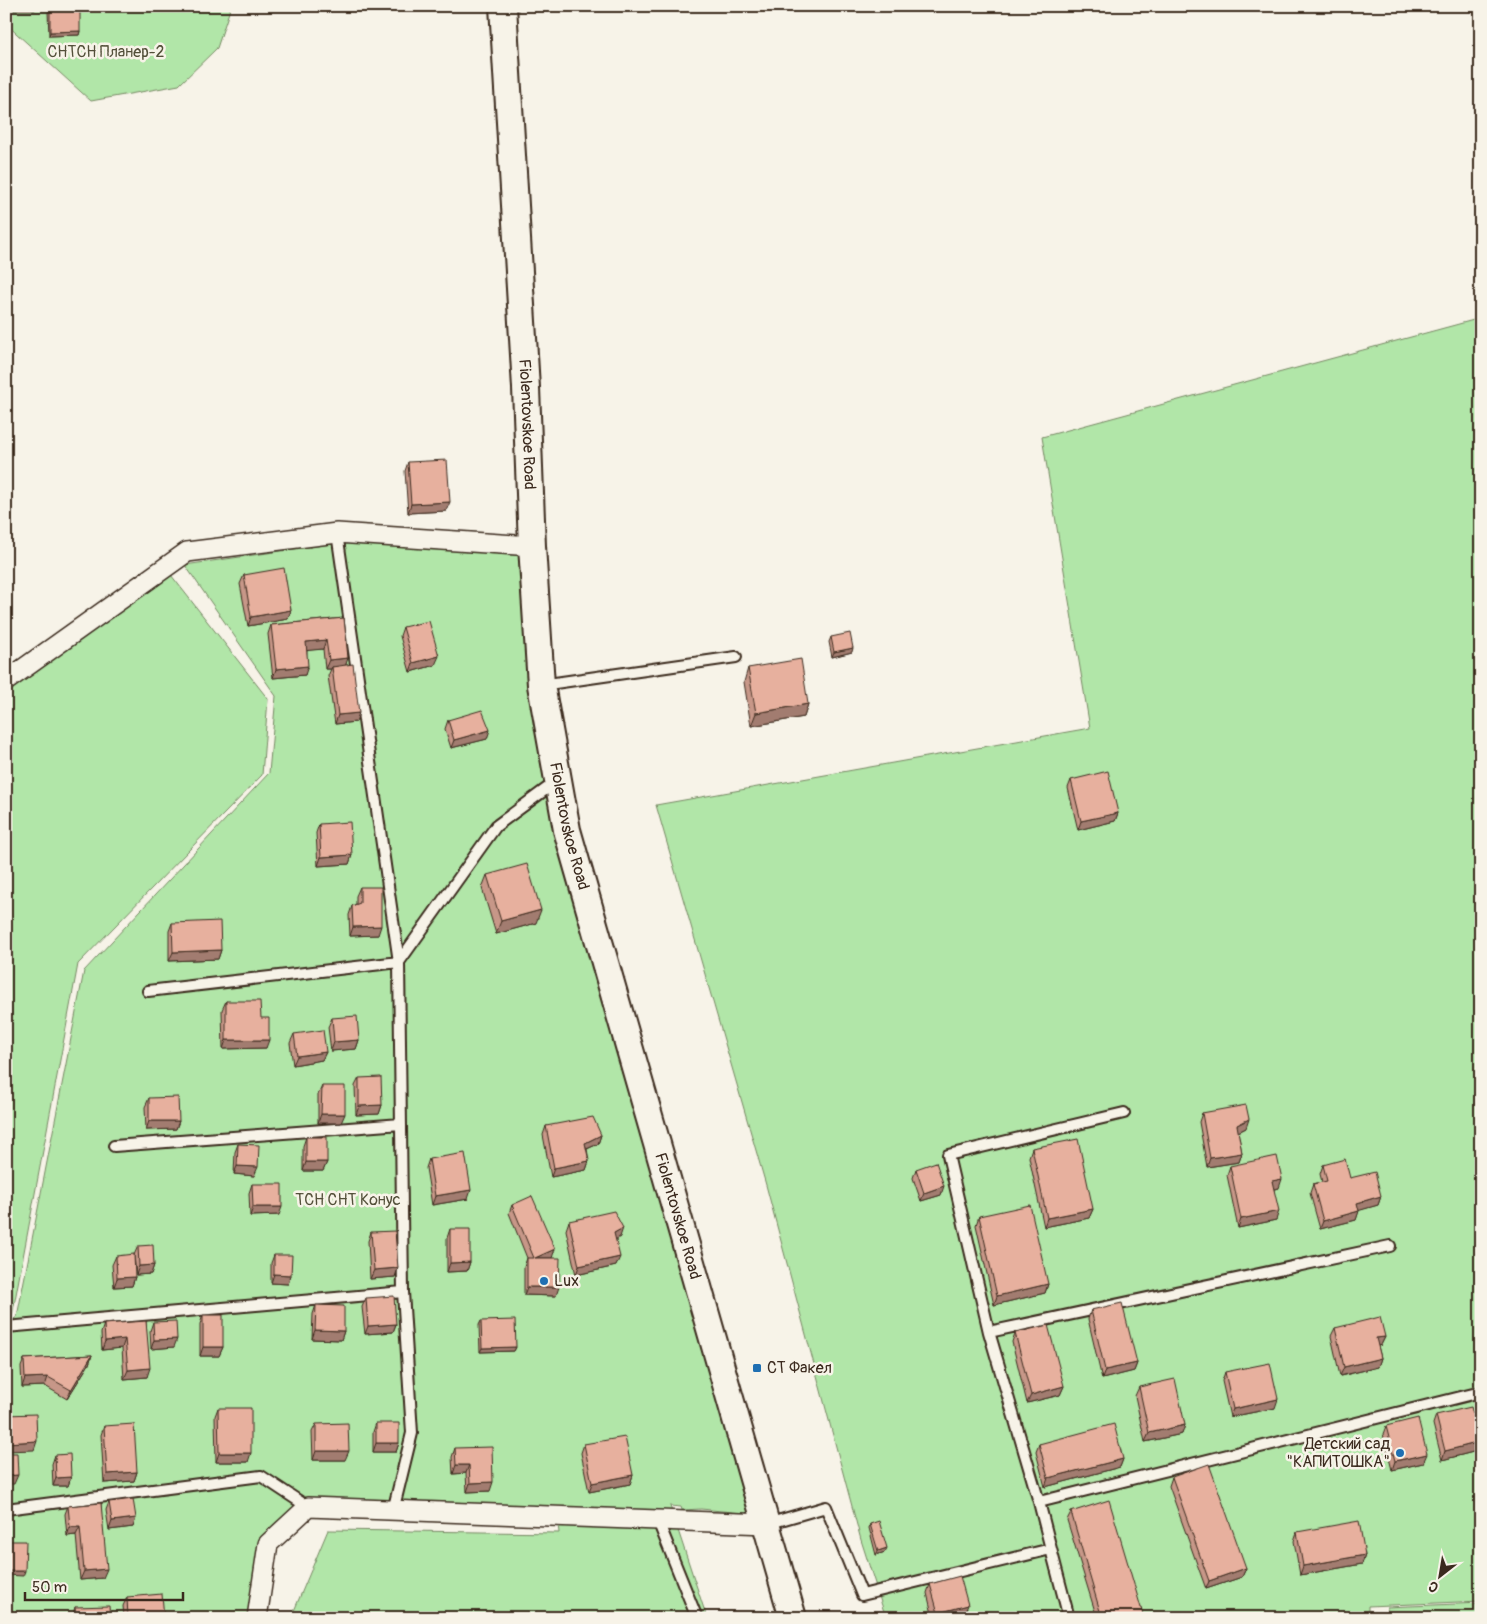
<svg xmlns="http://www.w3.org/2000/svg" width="1487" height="1624" font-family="Pangolin,sans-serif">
<rect width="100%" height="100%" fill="#f7f3e8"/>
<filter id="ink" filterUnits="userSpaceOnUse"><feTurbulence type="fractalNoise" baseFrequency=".02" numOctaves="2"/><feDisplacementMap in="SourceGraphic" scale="10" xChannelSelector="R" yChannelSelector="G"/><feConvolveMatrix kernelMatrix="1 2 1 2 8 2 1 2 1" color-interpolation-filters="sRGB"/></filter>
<g filter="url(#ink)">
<path fill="#b1e6a8" stroke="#768863" d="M 6,6 L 231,6 L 217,48 L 179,85 L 91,101 L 6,24 Z
M 1481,318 L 1481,1601 L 1368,1606 L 1368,1618 L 886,1618 L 861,1540 L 766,1185 L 656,805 L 1090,728 L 1042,437 Z
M 350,541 L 525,556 L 529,686 L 753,1514 L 701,1509 L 682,1510 L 681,1507 L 670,1506 L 707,1618 L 291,1618 L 328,1530 L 559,1533 L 558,1523 L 310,1501 L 259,1542 L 250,1618 L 6,1618 L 6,1324 L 17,1317 L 84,971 L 269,773 L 276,696 L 185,565 Z
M 171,575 L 268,699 L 262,775 L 78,964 L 12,1316 L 6,1319 L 6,685 Z
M 1481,1603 L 1481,1618 L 1386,1618 L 1387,1607 Z"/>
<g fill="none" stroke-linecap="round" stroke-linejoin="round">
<defs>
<path id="service" d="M 541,685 L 736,657
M 148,991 L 399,962 L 337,533
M 114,1146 L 401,1124
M 6,1327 L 403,1292
M 989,1332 L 948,1155 L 1124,1113
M 1039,1502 L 989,1332 L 1390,1246
M 6,1509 L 261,1476 L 308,1507
M 393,1511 L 412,1433 L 403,1292 L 399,962 L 496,826 L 557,781
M 658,1521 L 697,1618
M 767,1524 L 826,1507 L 862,1595 L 1051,1549 L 1039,1502 L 1481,1392
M 1051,1549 L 1069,1618"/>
<path id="minor" d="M 6,681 L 187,552 L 337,533 L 532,546
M 257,1618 L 268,1544 L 308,1507 L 767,1524"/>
<g id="secondary">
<path id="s1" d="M 503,6 L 526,388 L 532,546 L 541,685 L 567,830 L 793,1618"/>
</g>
</defs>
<use href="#service" stroke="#3b2a1e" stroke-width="14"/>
<use href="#minor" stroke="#3b2a1e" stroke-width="22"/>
<use href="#secondary" stroke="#3b2a1e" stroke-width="30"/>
<use href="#service" stroke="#f7f3e8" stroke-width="10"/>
<use href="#minor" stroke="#f7f3e8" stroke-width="19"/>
<use href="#secondary" stroke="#f7f3e8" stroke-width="26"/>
</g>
<path fill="#c79788" stroke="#3b2a1e" d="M 50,8 L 80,31 L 79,35 L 49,36 L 48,12 Z
M 408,462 L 446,511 L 408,513 L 405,471 Z
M 244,575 L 291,610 L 288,619 L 248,626 L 240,584 Z
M 344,618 L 346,665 L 356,722 L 335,724 L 328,676 L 331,669 L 325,669 L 323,649 L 307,650 L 305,675 L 273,678 L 268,634 L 271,625 Z
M 403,627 L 435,665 L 410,672 L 400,636 Z
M 831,637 L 852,652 L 832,657 L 829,642 Z
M 748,668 L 808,704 L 804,717 L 751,726 L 744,682 Z
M 448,720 L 487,739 L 451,748 L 445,729 Z
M 1071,780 L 1118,813 L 1115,821 L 1078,830 L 1068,788 Z
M 319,824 L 352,855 L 349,864 L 318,866 L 316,833 Z
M 487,875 L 536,923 L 496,934 L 482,888 Z
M 360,887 L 378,935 L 350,936 L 349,915 L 352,906 L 356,904 L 356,896 Z
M 172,923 L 221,950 L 218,959 L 169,961 L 169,931 Z
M 226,1001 L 261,1018 L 266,1048 L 223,1049 L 222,1010 Z
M 332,1018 L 359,1040 L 356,1049 L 331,1051 L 328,1027 Z
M 294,1034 L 326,1052 L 322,1060 L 293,1065 L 290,1043 Z
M 359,1078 L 382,1105 L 379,1114 L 356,1115 L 355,1086 Z
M 322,1086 L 341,1123 L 318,1123 L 318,1095 Z
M 149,1098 L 179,1121 L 176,1129 L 146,1130 L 145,1107 Z
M 1202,1113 L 1246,1128 L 1238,1132 L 1242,1153 L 1239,1162 L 1207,1167 L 1199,1122 Z
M 546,1126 L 601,1135 L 598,1144 L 587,1149 L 589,1161 L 586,1170 L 551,1177 L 543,1135 Z
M 306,1137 L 327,1162 L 323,1171 L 303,1171 L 303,1146 Z
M 238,1144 L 254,1176 L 234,1174 L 235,1152 Z
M 1032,1148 L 1093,1209 L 1089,1218 L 1044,1227 L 1029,1157 Z
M 429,1159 L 468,1199 L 432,1205 L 426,1168 Z
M 1323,1165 L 1350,1178 L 1381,1196 L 1378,1205 L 1359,1210 L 1356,1220 L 1320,1229 L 1310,1193 L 1313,1184 L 1322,1182 L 1320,1174 Z
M 1230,1166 L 1279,1188 L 1274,1189 L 1276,1220 L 1238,1228 L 1227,1175 Z
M 916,1169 L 941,1195 L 921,1201 L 913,1178 Z
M 252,1184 L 279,1215 L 250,1216 L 249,1193 Z
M 512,1205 L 556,1296 L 524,1295 L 524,1267 L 527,1258 L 509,1213 Z
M 979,1216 L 1048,1284 L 1045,1293 L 994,1305 L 976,1225 Z
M 569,1221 L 620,1237 L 616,1239 L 616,1266 L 576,1275 L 566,1230 Z
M 450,1229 L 470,1262 L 467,1271 L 447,1272 L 447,1238 Z
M 371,1232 L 395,1277 L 370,1279 L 368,1241 Z
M 138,1246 L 154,1265 L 151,1274 L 136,1275 L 134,1255 Z
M 274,1255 L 291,1275 L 288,1284 L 271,1283 L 271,1263 Z
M 116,1256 L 135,1277 L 132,1286 L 114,1287 L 112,1265 Z
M 366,1298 L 396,1324 L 393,1332 L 365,1334 L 362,1307 Z
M 316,1305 L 344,1331 L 341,1340 L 312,1339 L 313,1314 Z
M 1091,1310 L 1137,1363 L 1134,1371 L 1102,1379 L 1088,1319 Z
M 203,1315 L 223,1347 L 219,1356 L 200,1356 L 200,1324 Z
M 146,1321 L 147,1377 L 124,1379 L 122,1348 L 102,1350 L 101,1333 L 104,1324 Z
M 481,1321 L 516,1347 L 514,1351 L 480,1352 L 479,1325 Z
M 153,1322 L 174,1347 L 151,1349 L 150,1331 Z
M 1335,1328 L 1385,1337 L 1381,1345 L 1378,1346 L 1381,1358 L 1378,1367 L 1340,1376 L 1331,1336 Z
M 1015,1333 L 1064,1386 L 1060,1395 L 1027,1403 L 1012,1342 Z
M 92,1355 L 89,1364 L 67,1399 L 45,1386 L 22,1387 L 21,1367 L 24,1359 Z
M 1225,1372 L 1275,1408 L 1230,1417 L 1222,1381 Z
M 1139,1387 L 1185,1425 L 1182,1434 L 1145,1442 L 1135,1396 Z
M 218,1408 L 248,1462 L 216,1462 L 215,1416 Z
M 1436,1415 L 1477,1451 L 1442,1460 L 1433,1424 Z
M 376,1423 L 399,1443 L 396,1452 L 373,1452 L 373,1432 Z
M 316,1424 L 345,1460 L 313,1460 L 312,1432 Z
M 104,1426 L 137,1472 L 134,1481 L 104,1483 L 101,1435 Z
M 1386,1426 L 1423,1463 L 1392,1470 L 1383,1434 Z
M 584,1444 L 633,1475 L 630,1484 L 589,1492 L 581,1453 Z
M 1039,1444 L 1123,1459 L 1120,1467 L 1045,1487 L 1036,1452 Z
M 455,1448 L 490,1491 L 467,1492 L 466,1473 L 453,1474 L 452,1457 Z
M 55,1455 L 71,1477 L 68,1486 L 53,1486 L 52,1464 Z
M 1172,1477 L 1246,1568 L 1242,1577 L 1206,1589 L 1169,1486 Z
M 109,1502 L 136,1518 L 133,1527 L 109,1530 L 106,1510 Z
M 101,1503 L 103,1578 L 80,1580 L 76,1535 L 67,1536 L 65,1514 L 68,1506 Z
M 1071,1512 L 1144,1618 L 1097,1618 L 1067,1520 Z
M 870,1524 L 885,1552 L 876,1555 L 869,1528 Z
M 1297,1532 L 1365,1555 L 1362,1564 L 1300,1575 L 1294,1541 Z
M 930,1584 L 964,1614 L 950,1618 L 933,1618 L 927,1593 Z
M 127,1597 L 164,1618 L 124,1618 L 123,1606 Z
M 75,1607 L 110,1618 L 72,1618 Z"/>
<path fill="#a27b6f" stroke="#3b2a1e" d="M 6,6 L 36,6 L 35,10 L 6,10 Z
M 80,31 L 79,35 L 49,36 L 50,32 Z
M 450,502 L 446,511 L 408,513 L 411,504 Z
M 291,610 L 288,619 L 248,626 L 251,617 Z
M 326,640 L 323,649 L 303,651 L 306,642 Z
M 853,648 L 852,652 L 832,657 L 834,652 Z
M 439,656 L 435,665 L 410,672 L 413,663 Z
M 348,658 L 345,667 L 332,667 L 331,669 L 325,669 L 329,660 Z
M 308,666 L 305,675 L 273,678 L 276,669 Z
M 808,704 L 804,717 L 751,726 L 756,713 Z
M 359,713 L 356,722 L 335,724 L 338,715 Z
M 490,730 L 487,739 L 451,748 L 454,740 Z
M 1118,813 L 1115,821 L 1078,830 L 1081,821 Z
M 352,855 L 349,864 L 318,866 L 321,857 Z
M 541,910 L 536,923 L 496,934 L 501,921 Z
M 381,926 L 378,935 L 350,936 L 353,927 Z
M 221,950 L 218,959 L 169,961 L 173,952 Z
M 226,1040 L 269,1040 L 266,1048 L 223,1049 Z
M 359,1040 L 356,1049 L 331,1051 L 334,1042 Z
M 326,1052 L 322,1060 L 293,1065 L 297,1056 Z
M 382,1105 L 379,1114 L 356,1115 L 359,1106 Z
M 321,1114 L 345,1114 L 341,1123 L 318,1123 Z
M 1249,1119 L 1246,1128 L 1234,1134 L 1237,1125 Z
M 149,1121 L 179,1121 L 176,1129 L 146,1130 Z
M 601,1135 L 598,1144 L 582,1151 L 585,1143 Z
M 1242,1153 L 1239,1162 L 1207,1167 L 1210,1158 Z
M 589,1161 L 586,1170 L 551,1177 L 554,1168 Z
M 306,1162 L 327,1162 L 323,1171 L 303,1171 Z
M 237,1166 L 258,1167 L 254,1176 L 234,1174 Z
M 1282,1179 L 1279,1188 L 1269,1190 L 1272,1181 Z
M 944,1186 L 941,1195 L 921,1201 L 924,1193 Z
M 471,1190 L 468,1199 L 432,1205 L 435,1196 Z
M 1381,1196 L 1378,1205 L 1354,1212 L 1357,1203 Z
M 253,1207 L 282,1207 L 279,1215 L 250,1216 Z
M 1093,1209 L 1089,1218 L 1044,1227 L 1047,1218 Z
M 1279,1211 L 1276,1220 L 1238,1228 L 1241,1219 Z
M 1359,1211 L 1356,1220 L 1320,1229 L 1323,1221 Z
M 623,1228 L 620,1237 L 611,1242 L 614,1233 Z
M 555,1249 L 552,1258 L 535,1258 Z
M 620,1257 L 616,1266 L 576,1275 L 579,1266 Z
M 470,1262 L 467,1271 L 447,1272 L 450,1263 Z
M 154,1265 L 151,1274 L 136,1275 L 139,1266 Z
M 398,1268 L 395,1277 L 370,1279 L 374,1270 Z
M 274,1274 L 291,1275 L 288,1284 L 271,1283 Z
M 135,1277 L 132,1286 L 114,1287 L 117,1278 Z
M 1048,1284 L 1045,1293 L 994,1305 L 997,1296 Z
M 527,1287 L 559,1287 L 556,1296 L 524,1295 Z
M 396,1324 L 393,1332 L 365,1334 L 368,1326 Z
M 315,1330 L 344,1331 L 341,1340 L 312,1339 Z
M 1385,1337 L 1381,1345 L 1373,1347 L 1376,1338 Z
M 125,1339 L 122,1348 L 102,1350 L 105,1341 Z
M 177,1339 L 174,1347 L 151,1349 L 154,1340 Z
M 203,1347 L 223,1347 L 219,1356 L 200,1356 Z
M 516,1347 L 514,1351 L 480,1352 L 482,1348 Z
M 92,1355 L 89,1364 L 67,1399 L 71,1390 Z
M 1381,1358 L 1378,1367 L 1340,1376 L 1344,1367 Z
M 1137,1363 L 1134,1371 L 1102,1379 L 1105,1370 Z
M 150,1368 L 147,1377 L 124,1379 L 128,1370 Z
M 48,1377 L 45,1386 L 22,1387 L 25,1378 Z
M 1064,1386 L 1060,1395 L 1027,1403 L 1031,1395 Z
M 1278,1399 L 1275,1408 L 1230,1417 L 1233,1409 Z
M 1185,1425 L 1182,1434 L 1145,1442 L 1149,1433 Z
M 37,1441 L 34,1450 L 6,1451 L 6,1443 Z
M 1480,1442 L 1477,1451 L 1442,1460 L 1445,1451 Z
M 376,1443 L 399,1443 L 396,1452 L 373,1452 Z
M 316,1451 L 349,1451 L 345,1460 L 313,1460 Z
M 219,1453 L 251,1453 L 248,1462 L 216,1462 Z
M 1427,1454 L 1423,1463 L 1392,1470 L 1395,1461 Z
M 1123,1459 L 1120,1467 L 1045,1487 L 1048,1478 Z
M 456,1465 L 469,1465 L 466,1473 L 453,1474 Z
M 137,1472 L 134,1481 L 104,1483 L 107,1474 Z
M 18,1475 L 14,1484 L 6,1484 L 6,1476 Z
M 633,1475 L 630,1484 L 589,1492 L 592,1483 Z
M 71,1477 L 68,1486 L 53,1486 L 56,1478 Z
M 493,1482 L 490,1491 L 467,1492 L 470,1483 Z
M 136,1518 L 133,1527 L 109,1530 L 112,1521 Z
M 70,1527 L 80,1527 L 76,1535 L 67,1536 Z
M 887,1548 L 885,1552 L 876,1555 L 878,1551 Z
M 1365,1555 L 1362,1564 L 1300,1575 L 1303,1566 Z
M 1246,1568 L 1242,1577 L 1206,1589 L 1209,1581 Z
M 107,1569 L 103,1578 L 80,1580 L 84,1571 Z
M 6,1571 L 25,1571 L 23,1576 L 6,1575 Z
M 968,1605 L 964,1614 L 950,1618 L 936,1618 L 938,1613 Z"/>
<path fill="#e7b09e" stroke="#3b2a1e" d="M 80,7 L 80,31 L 50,32 L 50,8 Z
M 447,460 L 450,502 L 411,504 L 408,462 Z
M 284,568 L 291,610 L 251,617 L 244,575 Z
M 344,618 L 348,658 L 329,660 L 326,640 L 306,642 L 308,666 L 276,669 L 271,625 Z
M 429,621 L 439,656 L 413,663 L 403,627 Z
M 850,633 L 853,648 L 834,652 L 831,637 Z
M 801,659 L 808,704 L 756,713 L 748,668 Z
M 353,664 L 359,713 L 338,715 L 332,667 Z
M 482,710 L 490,730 L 454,740 L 448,720 Z
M 1108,771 L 1118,813 L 1081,821 L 1071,780 Z
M 350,822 L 352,855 L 321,857 L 319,824 Z
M 527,864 L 541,910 L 501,921 L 487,875 Z
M 360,887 L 381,887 L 381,926 L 353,927 L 352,906 L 360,903 Z
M 220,921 L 221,950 L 173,952 L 172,923 Z
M 226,1001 L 260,1001 L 261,1018 L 269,1018 L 269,1040 L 226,1040 Z
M 357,1016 L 359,1040 L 334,1042 L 332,1018 Z
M 323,1030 L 326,1052 L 297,1056 L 294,1034 Z
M 381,1077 L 382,1105 L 359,1106 L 359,1078 Z
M 322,1086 L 345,1086 L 345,1114 L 321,1114 Z
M 178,1097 L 179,1121 L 149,1121 L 149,1098 Z
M 1246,1105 L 1249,1119 L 1237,1125 L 1242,1153 L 1210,1158 L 1202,1113 Z
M 593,1117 L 601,1135 L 585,1143 L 589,1161 L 554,1168 L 546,1126 Z
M 306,1137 L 327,1137 L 327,1162 L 306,1162 Z
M 1078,1139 L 1093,1209 L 1047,1218 L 1032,1148 Z
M 238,1144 L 259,1145 L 258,1167 L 237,1166 Z
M 465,1153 L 471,1190 L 435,1196 L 429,1159 Z
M 1277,1156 L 1282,1179 L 1272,1181 L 1279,1211 L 1241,1219 L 1230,1166 Z
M 1345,1159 L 1350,1178 L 1375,1172 L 1381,1196 L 1357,1203 L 1359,1211 L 1323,1221 L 1313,1184 L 1327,1181 L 1323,1165 Z
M 936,1162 L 944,1186 L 924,1193 L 916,1169 Z
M 252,1184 L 282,1184 L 282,1207 L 253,1207 Z
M 532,1196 L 555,1249 L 535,1258 L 560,1258 L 559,1287 L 527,1287 L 527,1258 L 534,1258 L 512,1205 Z
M 1030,1205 L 1048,1284 L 997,1296 L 979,1216 Z
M 614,1211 L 623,1228 L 614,1233 L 620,1257 L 579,1266 L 569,1221 Z
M 450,1229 L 470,1229 L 470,1262 L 450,1263 Z
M 395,1231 L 398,1268 L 374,1270 L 371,1232 Z
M 153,1245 L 154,1265 L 139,1266 L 138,1246 Z
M 134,1254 L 135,1277 L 117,1278 L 116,1256 Z
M 274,1255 L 292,1255 L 291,1275 L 274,1274 Z
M 394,1296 L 396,1324 L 368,1326 L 366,1298 Z
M 1122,1303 L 1137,1363 L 1105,1370 L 1091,1310 Z
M 316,1305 L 344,1306 L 344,1331 L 315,1330 Z
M 203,1315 L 223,1315 L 223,1347 L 203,1347 Z
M 1380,1317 L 1385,1337 L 1376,1338 L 1381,1358 L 1344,1367 L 1335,1328 Z
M 515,1320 L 516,1347 L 482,1348 L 481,1321 Z
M 146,1321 L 150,1368 L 128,1370 L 125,1339 L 105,1341 L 104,1324 Z
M 176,1321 L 177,1339 L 154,1340 L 153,1322 Z
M 1048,1325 L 1064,1386 L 1031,1395 L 1015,1333 Z
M 92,1355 L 71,1390 L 48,1377 L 25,1378 L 24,1359 Z
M 1270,1363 L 1278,1399 L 1233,1409 L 1225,1372 Z
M 1175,1379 L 1185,1425 L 1149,1433 L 1139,1387 Z
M 1471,1407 L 1480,1442 L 1445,1451 L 1436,1415 Z
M 218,1408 L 251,1408 L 251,1453 L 219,1453 Z
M 36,1414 L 37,1441 L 6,1443 L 6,1415 Z
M 1418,1418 L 1427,1454 L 1395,1461 L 1386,1426 Z
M 348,1423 L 349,1451 L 316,1451 L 316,1424 Z
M 376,1423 L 399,1423 L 399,1443 L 376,1443 Z
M 134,1424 L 137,1472 L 107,1474 L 104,1426 Z
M 1114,1424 L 1123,1459 L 1048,1478 L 1039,1444 Z
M 625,1437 L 633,1475 L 592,1483 L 584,1444 Z
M 492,1447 L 493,1482 L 470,1483 L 469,1465 L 456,1465 L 455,1448 Z
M 6,1453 L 17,1453 L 18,1475 L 6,1476 Z
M 70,1454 L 71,1477 L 56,1478 L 55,1455 Z
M 1209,1464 L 1246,1568 L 1209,1581 L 1172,1477 Z
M 133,1499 L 136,1518 L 112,1521 L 109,1502 Z
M 1109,1500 L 1144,1618 L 1102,1618 L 1071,1512 Z
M 101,1503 L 107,1569 L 84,1571 L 80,1527 L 70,1527 L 68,1506 Z
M 879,1521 L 887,1548 L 878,1551 L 870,1524 Z
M 1359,1521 L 1365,1555 L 1303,1566 L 1297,1532 Z
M 6,1541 L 26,1541 L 25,1571 L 6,1571 Z
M 960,1576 L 968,1605 L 938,1613 L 930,1584 Z
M 162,1594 L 164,1618 L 128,1618 L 127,1597 Z
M 109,1606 L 110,1618 L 76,1618 L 75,1607 Z
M 49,1616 L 50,1618 L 24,1618 L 24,1617 Z"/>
</g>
<g fill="#1f6fb2" stroke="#f7f3e8" stroke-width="2">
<circle cx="544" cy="1281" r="5"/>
<rect x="752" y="1363" width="10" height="10" rx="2.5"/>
<circle cx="1400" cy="1453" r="5"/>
</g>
<g text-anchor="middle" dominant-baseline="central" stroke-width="5" stroke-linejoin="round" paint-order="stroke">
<g font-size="16" fill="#53503a" stroke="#f7f3e8">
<text x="106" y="52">СНТСН Планер-2</text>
<text x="348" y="1200">ТСН СНТ Конус</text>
</g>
<g font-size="16" fill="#3b2a1e" stroke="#f7f3e8">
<text stroke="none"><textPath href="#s1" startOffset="419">Fiolentovskoe Road</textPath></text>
<text stroke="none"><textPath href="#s1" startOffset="824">Fiolentovskoe Road</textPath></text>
<text stroke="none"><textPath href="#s1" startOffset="1229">Fiolentovskoe Road</textPath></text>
</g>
<g font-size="16" fill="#3b2a1e" stroke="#f7f3e8" text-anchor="start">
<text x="554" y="1281">Lux</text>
<text x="767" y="1368">СТ Факел</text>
<text x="1390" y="1444" text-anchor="end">Детский сад<tspan x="1390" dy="18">"КАПИТОШКА"</tspan></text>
</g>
</g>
<rect width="1487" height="1624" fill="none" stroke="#f7f3e8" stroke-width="25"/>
<rect x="12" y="12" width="1462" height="1599" fill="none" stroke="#3b2a1e" stroke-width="2" filter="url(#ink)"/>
<g transform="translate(1440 1576) rotate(211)" stroke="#f7f3e8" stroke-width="4" paint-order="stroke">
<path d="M0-4L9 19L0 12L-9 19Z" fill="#3b2a1e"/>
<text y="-8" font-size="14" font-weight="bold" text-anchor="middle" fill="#3b2a1e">С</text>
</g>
<path d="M25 1592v8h158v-8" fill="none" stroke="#3b2a1e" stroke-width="2.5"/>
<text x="32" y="1592" font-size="15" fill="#3b2a1e" stroke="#f7f3e8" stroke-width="4" paint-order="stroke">50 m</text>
</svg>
